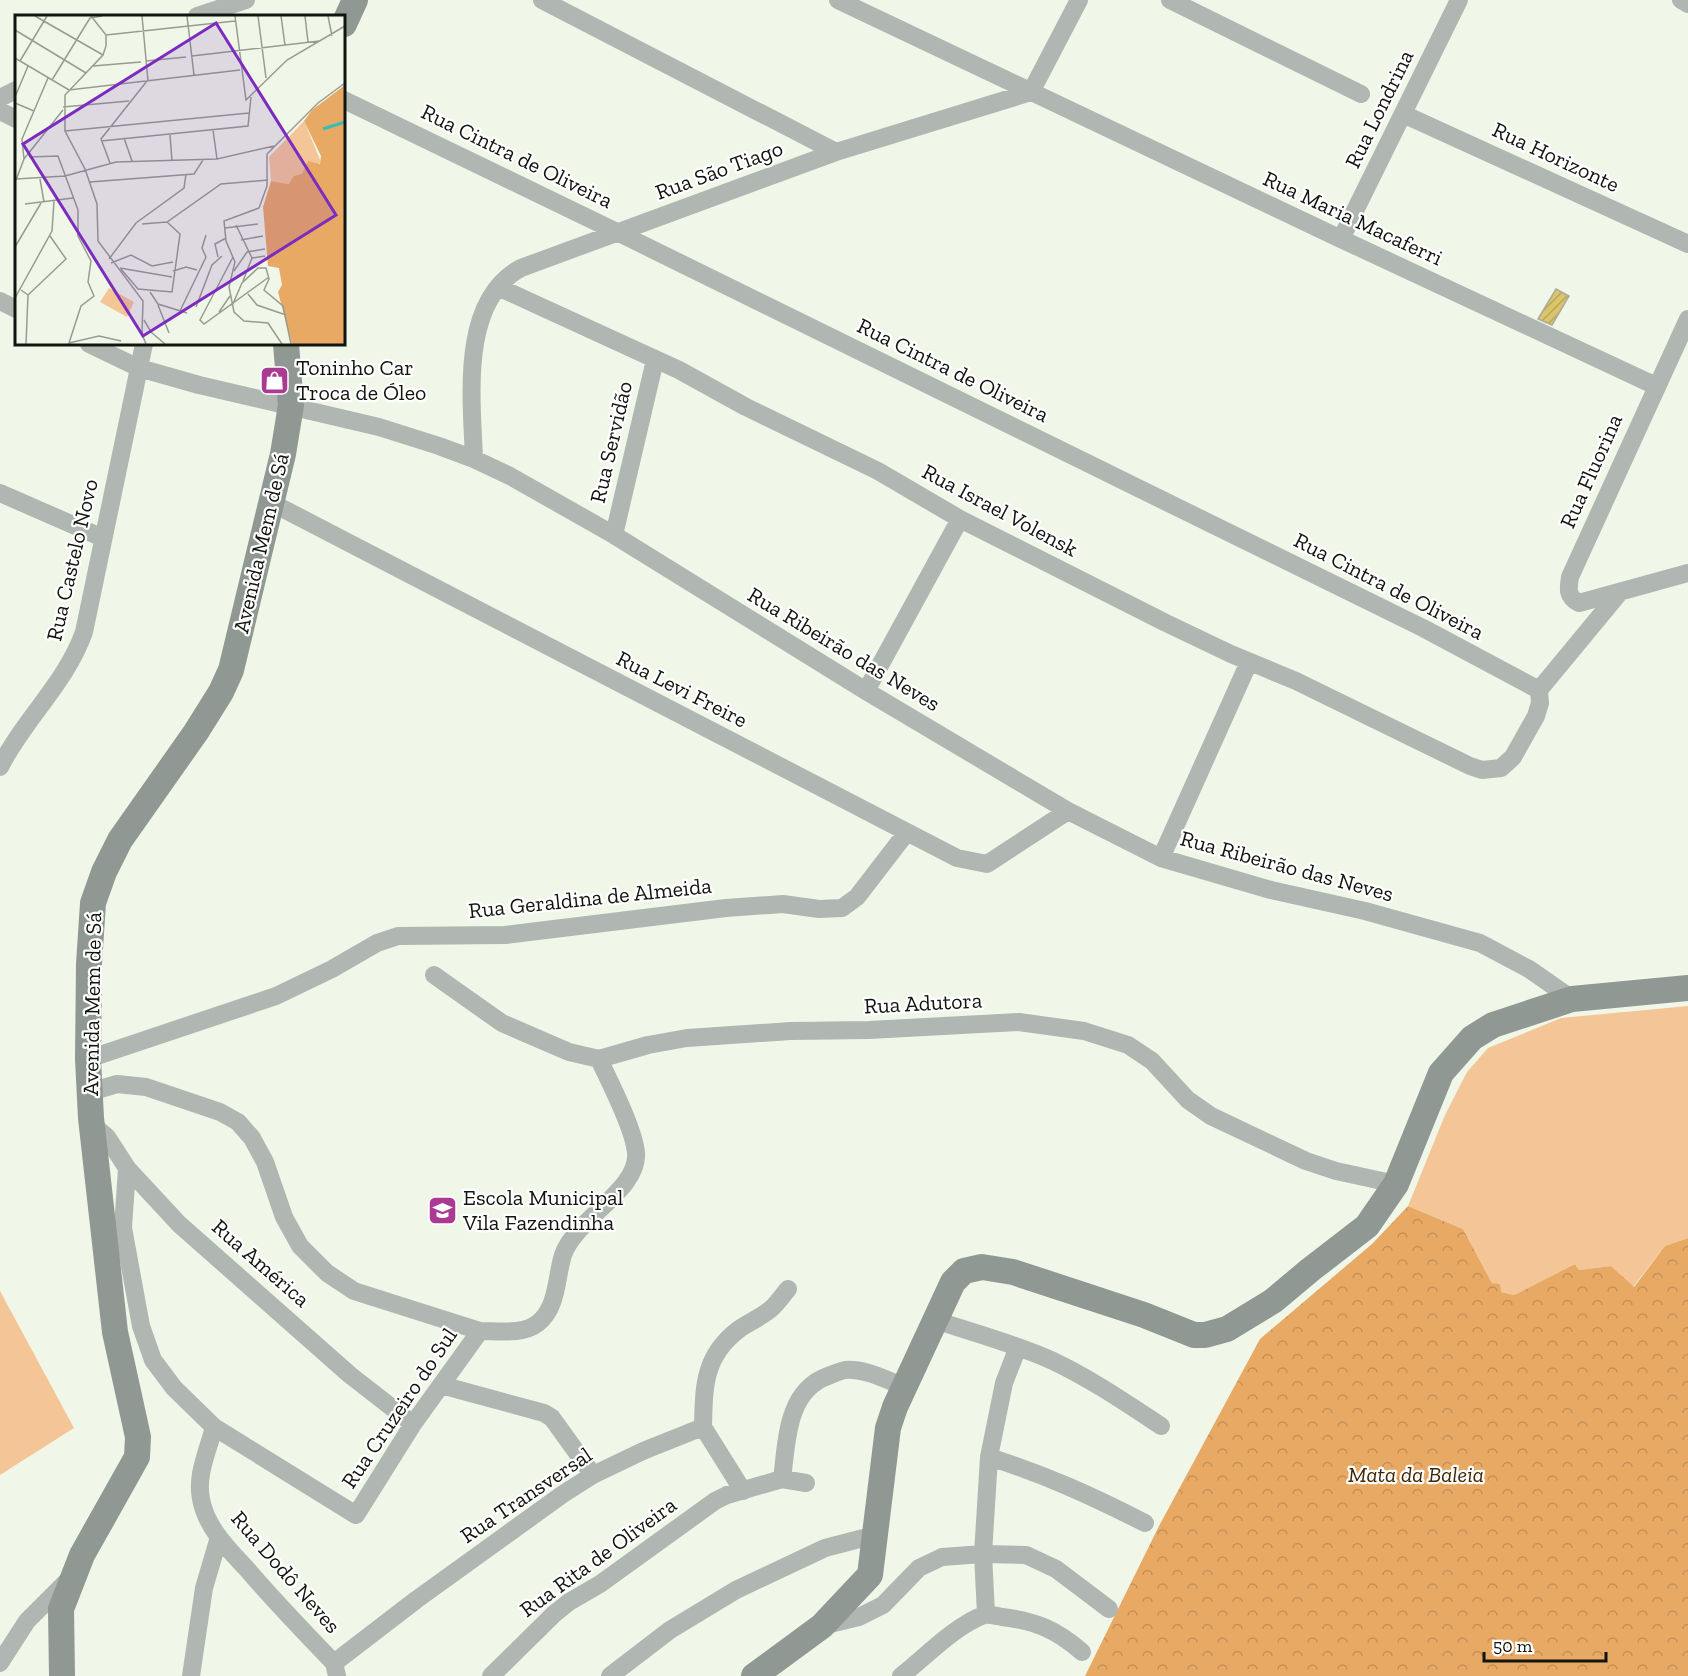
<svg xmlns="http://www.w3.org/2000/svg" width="1688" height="1676" font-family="'Zilla Slab',serif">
<defs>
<pattern id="forest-crowns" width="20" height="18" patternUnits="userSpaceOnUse" patternTransform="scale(1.5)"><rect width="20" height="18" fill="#e8a964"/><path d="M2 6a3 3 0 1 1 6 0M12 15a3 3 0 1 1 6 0" fill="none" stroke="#c69156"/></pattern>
<pattern id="building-hatch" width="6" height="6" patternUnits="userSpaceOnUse" patternTransform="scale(1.5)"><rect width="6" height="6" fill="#d9c56a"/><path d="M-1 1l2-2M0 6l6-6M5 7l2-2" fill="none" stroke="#b9a85b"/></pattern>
</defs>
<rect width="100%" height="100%" fill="#f0f7e8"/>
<path fill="#f4c697" d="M 1688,1006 L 1688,1238 L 1665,1246 L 1633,1287 L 1611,1266 L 1579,1270 L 1575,1264 L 1514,1295 L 1501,1292 L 1492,1283 L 1463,1229 L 1408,1206 L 1445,1115 L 1467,1072 L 1488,1048 L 1561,1018 Z
M 0,1291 L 74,1428 L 0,1475 Z"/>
<path fill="url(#forest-crowns)" d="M 1408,1206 L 1463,1229 L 1492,1283 L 1500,1284 L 1501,1292 L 1514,1295 L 1575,1264 L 1579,1270 L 1611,1266 L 1634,1287 L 1665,1246 L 1688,1238 L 1688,1676 L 1085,1676 L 1159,1526 L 1260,1339 L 1372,1244 Z"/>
<path fill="url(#building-hatch)" stroke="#adaa9c" stroke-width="1.5" d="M 1556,289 L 1569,296 L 1552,325 L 1538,319 Z"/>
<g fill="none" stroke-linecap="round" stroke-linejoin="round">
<path stroke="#b0b6b2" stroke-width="18" d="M 542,0 L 836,152
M 838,0 L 1341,239 L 1656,386
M 1170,0 L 1361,94
M 1681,0 L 1688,4
M 197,16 L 246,0
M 1031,92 L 1079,0
M 0,98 L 16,90
M 344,100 L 619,233 L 1423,628 L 1539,690
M 0,111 L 16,119
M 1403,114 L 1688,244
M 1341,239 L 1459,0
M 498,287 L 679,370 L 746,407 L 878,471 L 960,519 L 1166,623 L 1231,654 L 1296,681 L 1470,766 L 1482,770 L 1501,768 L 1513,757 L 1536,716 L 1540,703 L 1539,690 L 1620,592
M 0,301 L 16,309
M 1688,319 L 1570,577 C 1568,589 1567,597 1579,603 L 1688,573
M 89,344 L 139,368 L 199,385 L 379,427 L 439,446 L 474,459 L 510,476 L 614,535 L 866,691 L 1068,811 L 1161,858 L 1271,890 L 1365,911 L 1480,943 L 1529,969 L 1572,999
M 474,459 C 472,401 459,301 521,268 L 836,152 L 1031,92
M 0,493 L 103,538
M 272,503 L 957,858 L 987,864 L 1068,811
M 614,535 L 655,360
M 866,691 L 960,519
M 0,767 C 24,719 66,683 84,632 L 144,344
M 1161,858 L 1249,662
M 434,975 L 502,1023 L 569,1052 L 599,1059 L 648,1045 L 687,1038 L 791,1031 L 869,1030 L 1019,1022 L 1084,1031 L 1128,1045 L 1152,1061 L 1188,1100 L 1211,1116 L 1306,1161 L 1336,1171 L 1396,1184
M 88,1059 L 276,996 L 332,969 L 377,943 L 398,936 L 505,935 L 726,908 L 783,904 L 819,909 L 842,908 L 857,897 L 907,832
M 90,1092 L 117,1084 L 146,1087 L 220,1112 L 238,1122 L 252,1138 L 265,1162 L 284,1217 L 300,1246 L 327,1273 L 354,1291 L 480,1331
M 92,1124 L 107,1137 L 127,1168 L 179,1224 L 350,1375 L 413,1424
M 127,1168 L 123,1228 L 141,1326 L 153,1360 L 174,1388 L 214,1427 L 356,1515 L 413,1424 L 480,1331 C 498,1331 523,1335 538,1323 C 558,1307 556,1277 563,1255 C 576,1218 639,1190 636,1153 C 634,1129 610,1083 599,1059
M 935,1320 C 974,1333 1016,1344 1053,1361 C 1091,1379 1126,1403 1161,1426
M 441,1385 L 544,1413 L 552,1418 L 593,1475
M 214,1427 C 208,1451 196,1475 201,1499 C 206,1527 228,1549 246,1568 C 274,1601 304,1632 334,1663 L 337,1676
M 703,1427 L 743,1491
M 989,1457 C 1046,1475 1092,1496 1145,1523
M 782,1479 C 787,1442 786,1391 828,1376 C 833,1374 840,1371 845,1370 C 864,1368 886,1380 903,1386
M 986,1614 L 983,1554 L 989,1457 L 1004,1383 L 1018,1347
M 822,1626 L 859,1617 L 883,1605 L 919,1568 L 942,1557 L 983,1554 L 1026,1555 L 1056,1569 L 1109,1609
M 0,1663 L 27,1621 L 69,1579
M 334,1663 L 416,1600 L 563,1494 L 593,1475 L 643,1451 L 703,1427 C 704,1388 703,1357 738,1330 C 748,1322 763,1317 773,1307 C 778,1302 783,1295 788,1289
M 191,1676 L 204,1588 L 219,1537
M 491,1676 L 554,1614 L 569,1602 L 600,1584 L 715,1501 L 727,1495 L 782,1479 L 806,1483
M 610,1676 L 670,1630 L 736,1590 L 825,1548 L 875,1535
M 901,1676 C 925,1657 956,1625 984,1615 C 989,1614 997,1616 1002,1617 C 1036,1621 1057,1630 1082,1652"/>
<path stroke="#8f9892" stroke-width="26" d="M 344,24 L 355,0
M 62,1676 L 61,1609 L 82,1555 L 137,1457 L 138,1437 L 115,1332 L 91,1118 L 88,1059 L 89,964 L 93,903 L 104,872 L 120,840 L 196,732 L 221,692 L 231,670 L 283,454 L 291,405 L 286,344
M 754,1676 L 822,1626 L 870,1575 L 888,1428 L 895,1407 L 953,1282 L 964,1271 L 982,1267 L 1013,1272 L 1144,1315 L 1194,1335 L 1205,1335 L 1227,1329 L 1273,1301 L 1310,1270 L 1367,1226 L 1396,1184 L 1441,1073 L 1472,1038 L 1493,1025 L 1572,999 L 1688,988"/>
</g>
<defs>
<symbol id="shop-square" viewBox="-11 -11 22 22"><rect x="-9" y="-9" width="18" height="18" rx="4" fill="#ab3a95" stroke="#fff"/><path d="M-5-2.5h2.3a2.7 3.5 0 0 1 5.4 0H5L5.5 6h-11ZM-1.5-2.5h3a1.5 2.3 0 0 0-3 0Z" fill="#fff"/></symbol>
<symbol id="school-square" viewBox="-11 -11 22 22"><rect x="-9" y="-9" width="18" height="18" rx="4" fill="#ab3a95" stroke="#fff"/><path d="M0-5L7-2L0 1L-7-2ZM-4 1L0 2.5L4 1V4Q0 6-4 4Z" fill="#fff"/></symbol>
</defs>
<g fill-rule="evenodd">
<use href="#shop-square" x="258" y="364" width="33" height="33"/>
<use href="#school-square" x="426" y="1194" width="33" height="33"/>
</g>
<g text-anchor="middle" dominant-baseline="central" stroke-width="4.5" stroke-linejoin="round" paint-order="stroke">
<g font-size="22" fill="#12140f" stroke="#fff">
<text transform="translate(1379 109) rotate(-64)">Rua Londrina</text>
<text transform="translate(517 156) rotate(26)">Rua Cintra de Oliveira</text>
<text transform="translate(1556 157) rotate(25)">Rua Horizonte</text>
<text transform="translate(719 170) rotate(-20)">Rua São Tiago</text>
<text transform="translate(1353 218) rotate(25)">Rua Maria Macaferri</text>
<text transform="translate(953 370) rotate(26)">Rua Cintra de Oliveira</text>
<text transform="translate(611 442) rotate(-77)">Rua Servidão</text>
<text transform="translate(1591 471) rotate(-66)">Rua Fluorina</text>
<text transform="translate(1000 510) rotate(28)">Rua Israel Volensk</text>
<text transform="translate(261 543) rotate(-77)">Avenida Mem de Sá</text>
<text transform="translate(72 560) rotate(-77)">Rua Castelo Novo</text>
<text transform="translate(1389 586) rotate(27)">Rua Cintra de Oliveira</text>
<text transform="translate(844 649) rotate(31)">Rua Ribeirão das Neves</text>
<text transform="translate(682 689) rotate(27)">Rua Levi Freire</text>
<text transform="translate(1287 866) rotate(15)">Rua Ribeirão das Neves</text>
<text transform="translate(590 898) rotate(-6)">Rua Geraldina de Almeida</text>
<text transform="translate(923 1003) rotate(-3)">Rua Adutora</text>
<text transform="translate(92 1004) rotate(-89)">Avenida Mem de Sá</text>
<text transform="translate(261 1263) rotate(41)">Rua América</text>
<text transform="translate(399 1408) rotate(-56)">Rua Cruzeiro do Sul</text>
<text transform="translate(526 1495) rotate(-34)">Rua Transversal</text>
<text transform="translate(598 1557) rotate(-36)">Rua Rita de Oliveira</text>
<text transform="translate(286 1572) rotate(49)">Rua Dodô Neves</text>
</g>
<g font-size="22" fill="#12140f" stroke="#fff" text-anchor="start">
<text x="296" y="367">Toninho Car<tspan x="296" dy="25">Troca de Óleo</tspan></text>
<text x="463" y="1197">Escola Municipal<tspan x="463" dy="25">Vila Fazendinha</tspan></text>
</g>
<g font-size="22" font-style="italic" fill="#402708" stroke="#fff">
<text x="1416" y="1474">Mata da Baleia</text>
</g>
</g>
<g transform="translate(15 15)">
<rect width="330" height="330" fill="#f0f7e8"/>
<path d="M 289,106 L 306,147 L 274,169 L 256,166 L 254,142 ZM 94,273 L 119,287 L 112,302 L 85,287 Z" fill="#f4c697"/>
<path d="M 330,70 L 330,329 L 277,329 L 263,277 L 267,270 L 264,253 L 253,251 L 248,192 L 256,166 L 274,169 L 279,161 L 287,159 L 293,146 L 305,149 L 306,141 L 289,106 L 297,95 Z" fill="#e8a964"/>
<path fill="none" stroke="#36beb4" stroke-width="3" d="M 308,114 L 330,107"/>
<path fill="none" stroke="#979c91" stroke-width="1.5" d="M 20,1 L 88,40M 76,1 L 91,20 L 91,31 L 88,40 L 50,80 L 50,116 L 70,154 L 82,189 L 83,226 L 128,286 L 127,319 L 131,329M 127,1 L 133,66M 172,1 L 179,60M 220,1 L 231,85 L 272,45 L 330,11M 243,1 L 251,63M 266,1 L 270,30M 290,1 L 293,27M 313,1 L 317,21M 0,15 L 71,58M 91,20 L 220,6M 177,41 L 304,26M 0,43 L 54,75 L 225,55M 5,46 L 32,1M 131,46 L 171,42M 78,51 L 126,47M 37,65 L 75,3 L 87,1M 0,82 L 13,51M 0,88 L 19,96M 48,92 L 114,86M 198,115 L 202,144M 50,116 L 234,98M 155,120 L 157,146M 109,123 L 117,146M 86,126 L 233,111 L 236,82M 14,142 L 43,141 L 63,195 L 63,221 L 76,246 L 73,267 L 79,281 L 66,291 L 54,328 L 84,321 L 106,326M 9,144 L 7,124 L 33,63M 95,148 L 86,124 L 132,66M 1,164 L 50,161 L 101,147 L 202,144 L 259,131M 25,164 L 29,187M 1,165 L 9,144 L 48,95M 75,167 L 179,159 L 188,145M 10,189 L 58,183M 127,209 L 152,207 L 206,169 L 253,165M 221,210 L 237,243M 210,213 L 243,209M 226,225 L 248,221M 0,232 L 26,188M 203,242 L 200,229 L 211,223M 218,242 L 185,305 L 189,309 L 254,262M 94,244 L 121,208 L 169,173 L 171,159M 96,248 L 116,240 L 137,251 L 158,247M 105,253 L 157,262M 106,254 L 123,274 L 157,277 L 165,219 L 152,207M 158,256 L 171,252 L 182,255M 219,256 L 232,237 L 250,234M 228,266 L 237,243 L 250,241M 6,275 L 13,280 L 11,329M 135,277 L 143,289 L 172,298M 233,279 L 242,290 L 271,300M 13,280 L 51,244 L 35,221M 0,283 L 37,216 L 39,186M 143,290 L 154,318M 217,291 L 227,268 L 243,253 L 251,253 L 254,264 L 249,275 L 268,291 L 276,329M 181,292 L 197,250 L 207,241M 165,296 L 191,242 L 187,233 L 191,220M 204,297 L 215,281M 129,305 L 136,317 L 150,329M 267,329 L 253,308 L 229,306 L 219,297 L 214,272 L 220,247 L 211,226 L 209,206 L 244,193 L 252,171 L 252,139 L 303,88 L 330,68"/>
<path fill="#7b2cbf" fill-opacity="0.15" stroke="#7b2cbf" stroke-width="3" d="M 201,8 L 321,200 L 128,321 L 8,129 Z"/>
<rect width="330" height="330" fill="none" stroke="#12140f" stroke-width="3"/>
</g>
<path d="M1484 1652v9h122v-9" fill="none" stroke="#12140f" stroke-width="3"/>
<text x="1493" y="1652" font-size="18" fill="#12140f" stroke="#ffffff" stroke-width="4.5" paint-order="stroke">50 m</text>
</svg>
